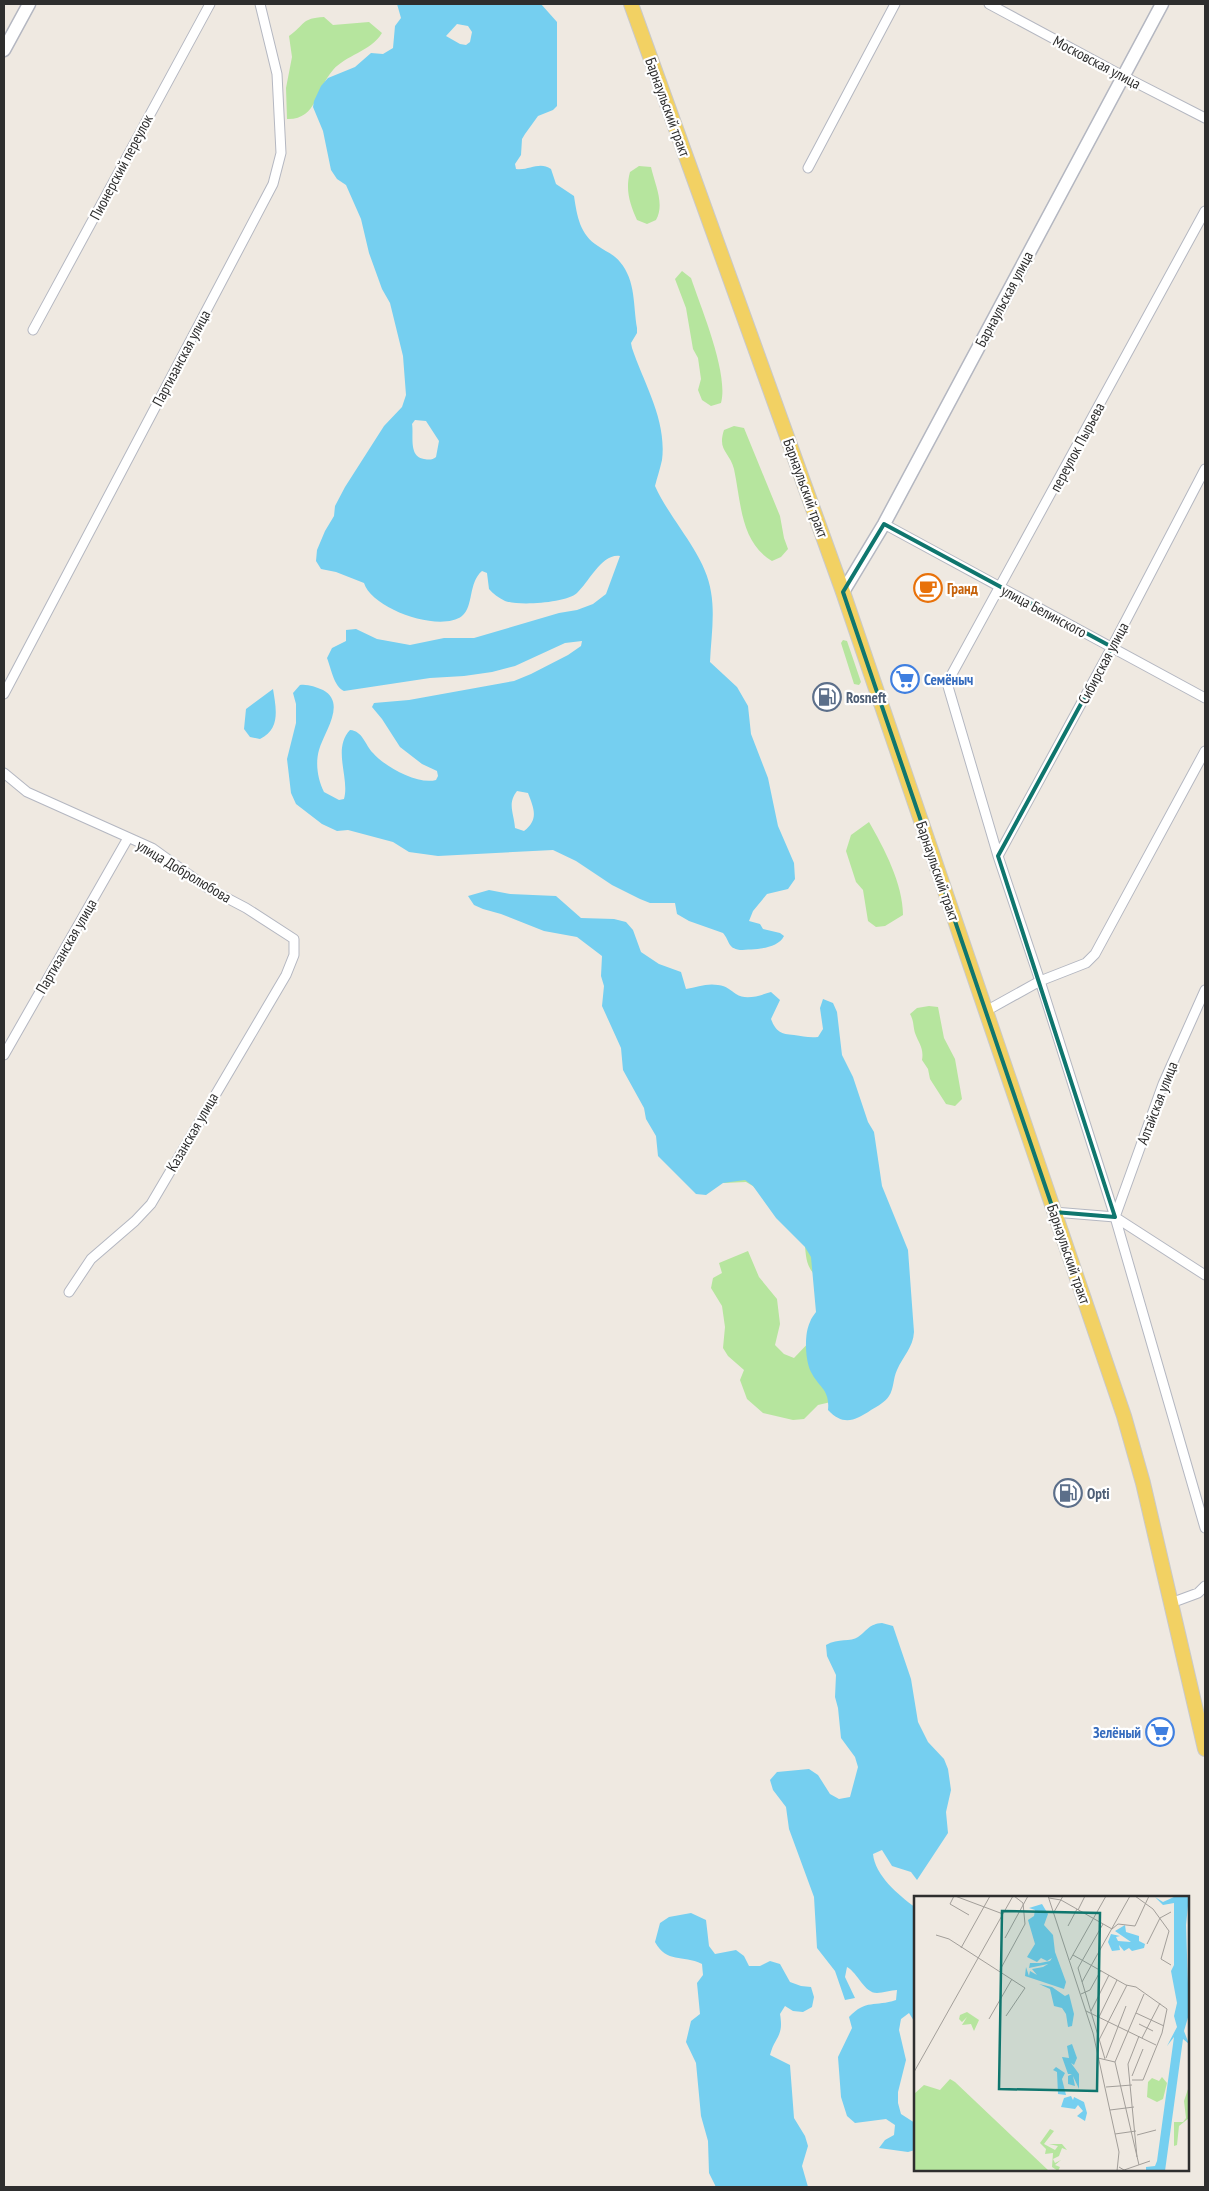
<svg xmlns="http://www.w3.org/2000/svg" width="1209" height="2191" font-family="'PT Sans Narrow',sans-serif">
<rect width="100%" height="100%" fill="#efe9e1"/>
<path fill="#b6e59e" d="M 324,17 L 333,25 L 369,22 L 382,33 C 370,52 346,55 333,70 C 316,89 317,120 287,119 L 286,88 L 292,57 L 289,36 C 305,25 301,18 324,17 Z
M 639,166 L 651,167 C 655,185 665,204 656,220 L 647,224 L 637,220 C 630,204 625,190 630,172 Z
M 682,271 L 691,278 C 701,308 729,374 721,403 L 711,406 L 702,400 L 698,390 L 701,379 L 698,358 L 693,349 L 686,308 L 675,279 Z
M 734,426 L 744,428 L 780,516 L 784,538 L 788,549 L 781,557 L 772,561 C 740,542 741,501 734,469 C 730,452 717,451 724,430 Z
M 843,640 L 847,641 L 861,682 L 859,685 L 854,684 L 841,643 Z
M 869,822 C 884,848 903,884 903,915 L 885,926 L 876,927 L 868,921 L 863,890 L 856,882 L 846,851 L 851,835 Z
M 929,1006 L 938,1007 L 944,1038 L 955,1059 L 962,1099 L 955,1106 L 946,1104 L 930,1079 L 928,1069 L 922,1060 C 924,1048 919,1044 915,1033 C 913,1026 914,1021 910,1014 L 917,1008 Z
M 780,1090 L 848,1398 L 818,1405 L 804,1419 L 793,1420 L 763,1413 L 747,1399 L 740,1380 L 744,1370 L 728,1356 L 723,1348 L 725,1327 L 722,1306 L 711,1288 L 713,1278 L 722,1273 L 719,1263 L 748,1251 L 759,1277 L 777,1299 L 780,1324 L 775,1345 L 784,1354 L 794,1358 L 816,1335 L 821,1284 C 805,1263 807,1264 804,1237 L 753,1186 L 746,1182 L 723,1183 Z"/>
<path fill="#75cff0" fill-rule="evenodd" d="M 397,4 L 541,4 L 557,22 L 557,106 L 553,110 L 538,116 L 525,134 L 522,139 L 521,155 L 515,164 L 516,169 C 529,171 539,161 551,169 L 556,184 L 574,196 C 577,216 580,235 598,246 C 605,251 615,255 620,262 C 636,281 633,305 637,328 L 637,333 L 631,343 L 632,348 C 644,384 667,420 662,460 C 660,469 657,478 655,486 C 670,520 706,555 711,592 C 715,615 711,639 710,662 L 737,687 L 748,706 L 751,734 L 768,778 L 778,826 L 794,863 L 795,879 L 788,889 L 767,894 L 753,911 L 749,921 L 760,924 L 763,929 L 780,933 L 784,936 C 777,950 753,949 740,950 C 727,948 730,941 723,933 L 689,921 L 677,914 L 675,903 L 650,903 L 640,899 L 612,885 L 576,861 L 553,850 L 438,856 L 409,852 L 393,842 L 348,830 L 337,831 L 322,824 L 296,804 L 291,793 L 287,759 L 296,723 L 296,704 L 293,693 L 300,685 C 308,684 315,687 323,690 C 347,703 324,732 319,750 C 315,764 318,780 324,792 L 339,800 L 344,799 C 350,778 332,749 350,730 C 363,731 365,745 373,753 C 385,767 418,785 436,780 L 438,776 L 437,771 L 422,764 L 400,747 L 382,719 L 372,707 L 374,703 L 409,700 L 514,681 L 531,674 L 568,655 L 581,646 L 582,641 L 565,643 L 515,666 L 492,672 L 464,676 L 430,678 L 344,691 C 334,687 331,668 327,658 L 332,648 L 346,641 L 346,630 L 356,629 L 377,639 L 410,645 L 444,638 L 474,638 L 559,613 L 577,610 L 593,604 L 606,594 L 620,556 C 602,553 589,582 577,593 C 566,603 519,606 505,601 C 499,598 493,594 489,589 L 487,573 L 482,571 C 468,583 474,606 462,616 C 440,633 372,609 364,583 L 336,572 L 321,569 L 316,561 L 317,550 L 325,531 L 334,516 L 335,506 L 345,487 L 384,426 L 402,407 L 406,395 L 403,356 L 390,303 L 382,289 L 369,253 L 361,219 L 346,185 L 337,179 L 331,170 L 323,131 L 313,107 L 314,101 L 321,86 L 328,78 L 355,67 L 371,53 L 383,54 L 393,48 L 395,26 L 401,18 ZM 457,24 L 468,26 L 472,32 L 470,42 L 466,45 L 460,44 L 446,36 ZM 415,420 L 426,421 L 439,441 L 436,457 C 432,460 430,460 424,459 C 408,457 414,434 412,424 ZM 517,791 L 528,793 C 534,809 539,819 524,831 L 515,828 C 514,813 507,804 517,791 Z
M 273,689 C 276,708 281,729 260,739 L 250,737 L 244,729 L 246,709 Z
M 489,890 L 510,894 L 556,896 L 581,918 L 614,919 L 626,922 L 633,930 L 641,952 L 659,964 L 681,972 L 686,989 C 697,987 707,983 718,985 C 727,986 730,990 736,994 C 746,1001 761,995 771,992 L 780,1000 L 771,1019 C 776,1032 781,1034 794,1035 C 803,1036 808,1038 818,1037 L 823,1029 L 820,1008 L 823,999 L 833,1003 L 837,1012 L 842,1055 L 853,1077 L 868,1122 L 874,1132 L 882,1186 L 908,1250 L 914,1332 C 913,1348 903,1356 897,1370 C 893,1378 894,1389 889,1396 C 885,1402 878,1406 871,1410 C 855,1421 843,1426 828,1410 C 830,1389 819,1388 811,1372 C 805,1360 804,1334 810,1322 C 811,1318 814,1315 816,1312 L 811,1257 L 805,1247 L 776,1218 L 753,1186 L 745,1180 L 723,1183 L 706,1195 L 696,1194 L 658,1156 L 656,1136 L 646,1119 L 644,1108 L 623,1070 L 621,1048 L 602,1006 L 604,986 L 601,976 L 602,956 L 577,937 L 544,931 L 501,914 L 483,909 L 474,905 L 468,896 Z
M 882,1623 L 893,1626 L 911,1679 L 918,1722 L 928,1742 L 944,1759 L 948,1769 L 951,1790 L 946,1812 L 948,1833 L 917,1880 L 911,1872 L 892,1866 L 882,1850 L 873,1854 C 875,1875 898,1895 915,1907 L 915,2044 L 914,2021 L 909,2013 L 901,2019 L 899,2030 L 906,2060 L 898,2092 L 898,2103 L 901,2114 L 915,2123 L 915,2150 L 908,2152 L 879,2148 L 885,2140 L 894,2135 L 895,2125 L 886,2119 L 855,2123 L 847,2116 L 841,2097 L 838,2057 L 852,2028 L 849,2017 C 866,1999 875,2007 896,2000 L 897,1990 C 891,1990 883,1993 877,1993 C 864,1993 858,1973 847,1967 L 845,1977 L 855,1998 L 845,2000 L 835,1971 L 817,1948 L 814,1897 L 789,1829 L 786,1807 L 773,1790 L 770,1780 L 777,1772 L 809,1769 L 818,1775 L 830,1794 L 839,1799 L 850,1797 L 858,1767 L 855,1757 L 841,1738 L 838,1708 L 835,1697 L 836,1675 L 827,1656 L 826,1645 C 838,1638 851,1642 858,1637 C 868,1630 869,1624 882,1623 Z
M 691,1913 L 706,1920 L 709,1946 L 715,1954 L 736,1950 L 744,1956 L 749,1966 L 760,1966 L 770,1961 L 780,1964 L 790,1982 L 801,1986 L 811,1987 L 814,1997 L 812,2007 L 803,2012 L 793,2011 L 785,2006 L 780,2014 C 784,2037 775,2036 770,2055 L 790,2065 L 794,2118 L 805,2136 L 808,2146 L 802,2166 L 808,2187 L 716,2187 L 709,2173 L 708,2141 L 701,2116 L 696,2063 L 686,2042 L 691,2021 L 700,2014 L 697,1983 L 703,1975 L 702,1964 C 682,1954 667,1964 655,1942 L 660,1923 L 669,1917 Z"/>
<g fill="none" stroke-linecap="round" stroke-linejoin="round">
<defs>
<path id="street" d="M 989,4 L 1123,76 L 1205,118
M 808,168 L 895,4
M 1205,211 L 947,683 L 998,856 L 1040,981 L 1115,1217 L 1205,1528
M 33,330 L 210,4
M 884,524 L 1205,698
M 4,694 L 273,184 L 281,153 L 277,74 L 260,4
M 4,773 L 27,792 L 152,848 L 206,887 L 246,908 L 294,939 L 294,955 L 286,975 L 151,1204 L 135,1221 L 91,1259 L 69,1292
M 998,856 L 1112,647 L 1205,469
M 986,1011 L 1040,981 L 1086,963 L 1095,954 L 1205,751
M 4,1055 L 128,838
M 1054,1212 L 1115,1217 L 1205,1275
M 1115,1217 L 1163,1084 L 1205,990
M 1171,1603 L 1198,1593 L 1205,1586"/>
<path id="secondary" d="M 4,50 L 29,4
M 843,592 L 884,524 L 1162,4"/>
<path id="primary" d="M 631,4 L 843,592 L 1124,1416 L 1143,1483 L 1205,1749"/>
</defs>
<use href="#street" stroke="#b4b7c1" stroke-width="11"/>
<use href="#secondary" stroke="#b4b7c1" stroke-width="15"/>
<use href="#primary" stroke="#c9c9c9" stroke-width="16"/>
<use href="#street" stroke="#fff" stroke-width="9"/>
<use href="#secondary" stroke="#fff" stroke-width="12"/>
<use href="#primary" stroke="#f2d163" stroke-width="14"/>
</g>
<path fill="none" stroke="#0f766e" stroke-width="4" stroke-linejoin="round" d="M 884,524 L 1112,647 L 998,856 L 1115,1217 L 1054,1212 L 843,592 Z"/>
<defs>
<symbol id="cafe-ring" viewBox="-11 -11 22 22"><circle r="9.5" fill="#fff" stroke="#e8710a" stroke-width="1.5"/><path d="M-5.5-4.5H6V0H3Q3 3.5 0 3.5H-2.5Q-5.5 3.5-5.5 0ZM3-3.2v2h1.7v-2ZM-6 4.5H4V6H-6Z" fill="#e8710a"/></symbol>
<symbol id="supermarket-ring" viewBox="-11 -11 22 22"><circle r="9.5" fill="#fff" stroke="#3f7fe0" stroke-width="1.5"/><path d="M-6-5.5h2.5l.6 2H6L4.5 2H-2.5L-4.4-4H-6ZM-1.5 3.2a1.3 1.3 0 1 0 .1 0ZM3 3.2a1.3 1.3 0 1 0 .1 0Z" fill="#3f7fe0"/></symbol>
<symbol id="fuel-ring" viewBox="-11 -11 22 22"><circle r="9.5" fill="#fff" stroke="#5c6f8a" stroke-width="1.5"/><path d="M-5.5-6h7V0h2V4h1.3V-2.5L3-4.5l.8-.8L6-3V5H2.5V1h-1V6h-7ZM-4.2-4.7v3.2H.2V-4.7Z" fill="#5c6f8a"/></symbol>
</defs>
<g fill-rule="evenodd">
<use href="#cafe-ring" x="912" y="572" width="32" height="32"/>
<use href="#supermarket-ring" x="889" y="663" width="32" height="32"/>
<use href="#fuel-ring" x="811" y="681" width="32" height="32"/>
<use href="#fuel-ring" x="1052" y="1477" width="32" height="32"/>
<use href="#supermarket-ring" x="1144" y="1716" width="32" height="32"/>
</g>
<g text-anchor="middle" dominant-baseline="central" stroke-width="4.5" stroke-linejoin="round" paint-order="stroke">
<g font-size="15" fill="#2e2e2e" stroke="#fff">
<text transform="translate(1097 62) rotate(28)">Московская улица</text>
<text transform="translate(668 107) rotate(70)">Барнаульский тракт</text>
<text transform="translate(121 167) rotate(-62)">Пионерский переулок</text>
<text transform="translate(1004 299) rotate(-62)">Барнаульская улица</text>
<text transform="translate(181 358) rotate(-62)">Партизанская улица</text>
<text transform="translate(1077 447) rotate(-62)">переулок Пырьева</text>
<text transform="translate(806 488) rotate(70)">Барнаульский тракт</text>
<text transform="translate(1044 611) rotate(28)">улица Белинского</text>
<text transform="translate(1103 663) rotate(-62)">Сибирская улица</text>
<text transform="translate(184 871) rotate(31)">улица Добролюбова</text>
<text transform="translate(938 871) rotate(71)">Барнаульский тракт</text>
<text transform="translate(66 946) rotate(-60)">Партизанская улица</text>
<text transform="translate(1157 1103) rotate(-69)">Алтайская улица</text>
<text transform="translate(192 1132) rotate(-60)">Казанская улица</text>
<text transform="translate(1069 1254) rotate(71)">Барнаульский тракт</text>
</g>
<g font-size="15" font-weight="bold" fill="#c56008" stroke="#fff" text-anchor="start">
<text x="947" y="588">Гранд</text>
</g>
<g font-size="15" font-weight="bold" fill="#366cbe" stroke="#fff" text-anchor="start">
<text x="924" y="679">Семёныч</text>
<text x="1141" y="1732" text-anchor="end">Зелёный</text>
</g>
<g font-size="15" font-weight="bold" fill="#4e5e75" stroke="#fff" text-anchor="start">
<text x="846" y="697">Rosneft</text>
<text x="1087" y="1493">Opti</text>
</g>
</g>
<g transform="translate(914 1896)">
<rect width="275" height="275" fill="#efe9e1"/>
<path d="M 53,116 L 65,124 L 60,135 L 57,128 L 48,129 L 53,121 L 48,126 L 45,123 L 46,119 ZM 248,181 L 253,187 L 249,203 L 243,206 L 233,201 L 234,186 L 238,182 L 245,185 ZM 36,183 L 41,186 L 135,275 L 0,275 L 0,198 L 10,189 L 26,194 ZM 275,190 L 275,222 L 265,230 L 263,249 L 260,250 L 260,226 L 269,226 L 272,222 L 270,205 ZM 136,233 L 140,235 L 130,248 L 141,254 L 144,250 L 135,248 L 148,248 L 153,254 L 148,252 L 145,260 L 139,263 L 141,267 L 147,264 L 141,269 L 146,271 L 144,275 L 138,271 L 139,257 L 131,258 L 132,253 L 126,247 Z" fill="#b6e59e"/>
<path d="M 262,0 L 275,0 L 272,29 L 275,118 L 270,135 L 275,148 L 269,143 L 251,275 L 232,275 L 232,271 L 241,270 L 243,265 L 260,141 L 253,150 L 263,131 L 260,120 L 263,107 L 257,75 L 260,69 L 260,7 L 249,9 L 241,1 L 249,6 ZM 128,8 L 134,18 L 130,29 L 139,39 L 141,56 L 152,86 L 150,93 L 111,80 L 112,71 L 115,80 L 116,75 L 123,79 L 118,73 L 129,71 L 134,68 L 115,72 L 116,67 L 126,67 L 136,65 L 138,62 L 133,65 L 127,62 L 123,66 L 113,61 L 121,48 L 114,24 L 120,20 L 121,14 L 115,12 ZM 211,29 L 212,36 L 225,40 L 225,45 L 231,48 L 230,52 L 218,55 L 215,52 L 210,55 L 205,49 L 206,54 L 198,55 L 194,46 L 197,38 L 206,40 L 202,41 L 204,45 L 217,46 L 201,35 ZM 125,88 L 138,91 L 151,100 L 155,98 L 160,118 L 158,130 L 154,131 L 152,118 L 148,112 L 140,110 L 136,93 ZM 158,148 L 163,162 L 160,169 L 157,167 L 165,178 L 165,193 L 159,180 L 161,190 L 154,188 L 154,180 L 158,178 L 154,178 L 148,161 L 155,162 L 153,150 ZM 142,171 L 151,177 L 148,183 L 152,199 L 144,198 L 143,176 L 139,174 ZM 157,200 L 159,204 L 160,201 L 170,206 L 173,217 L 171,225 L 163,220 L 169,215 L 164,209 L 161,213 L 147,211 L 150,202 Z" fill="#75cff0"/>
<path fill="none" stroke="#a29e99" stroke-width="1" d="M 40,0 L 36,8 L 55,19M 41,0 L 89,18M 134,0 L 179,137 L 205,256 L 203,275M 221,0 L 239,13 L 255,35 L 247,63 L 257,69M 135,2 L 147,4 L 198,33 L 204,28 L 221,30 L 235,0M 164,14 L 171,0M 140,16 L 149,0M 189,28 L 164,72 L 191,163M 154,30 L 163,13M 22,39 L 35,43 L 111,92 L 92,120M 91,42 L 114,0M 233,48 L 246,22 L 257,16M 47,52 L 76,0M 159,59 L 212,89 L 222,91 L 253,113 L 248,137 L 229,184 L 218,184M 156,64 L 192,0M 86,74 L 111,28 L 109,7 L 100,0M 168,86 L 216,0M 167,98 L 176,94 L 187,74M 172,115 L 242,149M 177,115 L 195,79M 222,117 L 250,130M 185,121 L 203,84M 75,123 L 98,83M 225,128 L 239,135M 228,142 L 246,107M 185,144 L 213,89M 184,162 L 201,166M 192,162 L 212,110M 0,176 L 99,0M 218,180 L 229,153M 192,191 L 218,189M 196,214 L 220,211M 201,238 L 222,235M 223,239 L 242,234M 223,261 L 214,168 L 225,140M 225,269 L 201,166 L 230,98M 205,271 L 210,274 L 236,265"/>
<path fill="#0f766e" fill-opacity="0.15" stroke="#0f766e" stroke-width="2.5" d="M 88,15 L 186,17 L 183,195 L 85,193 Z"/>
<rect width="275" height="275" fill="none" stroke="#2e2e2e" stroke-width="2.5"/>
</g>
<rect width="1209" height="2191" fill="none" stroke="#2e2e2e" stroke-width="10"/>
</svg>
